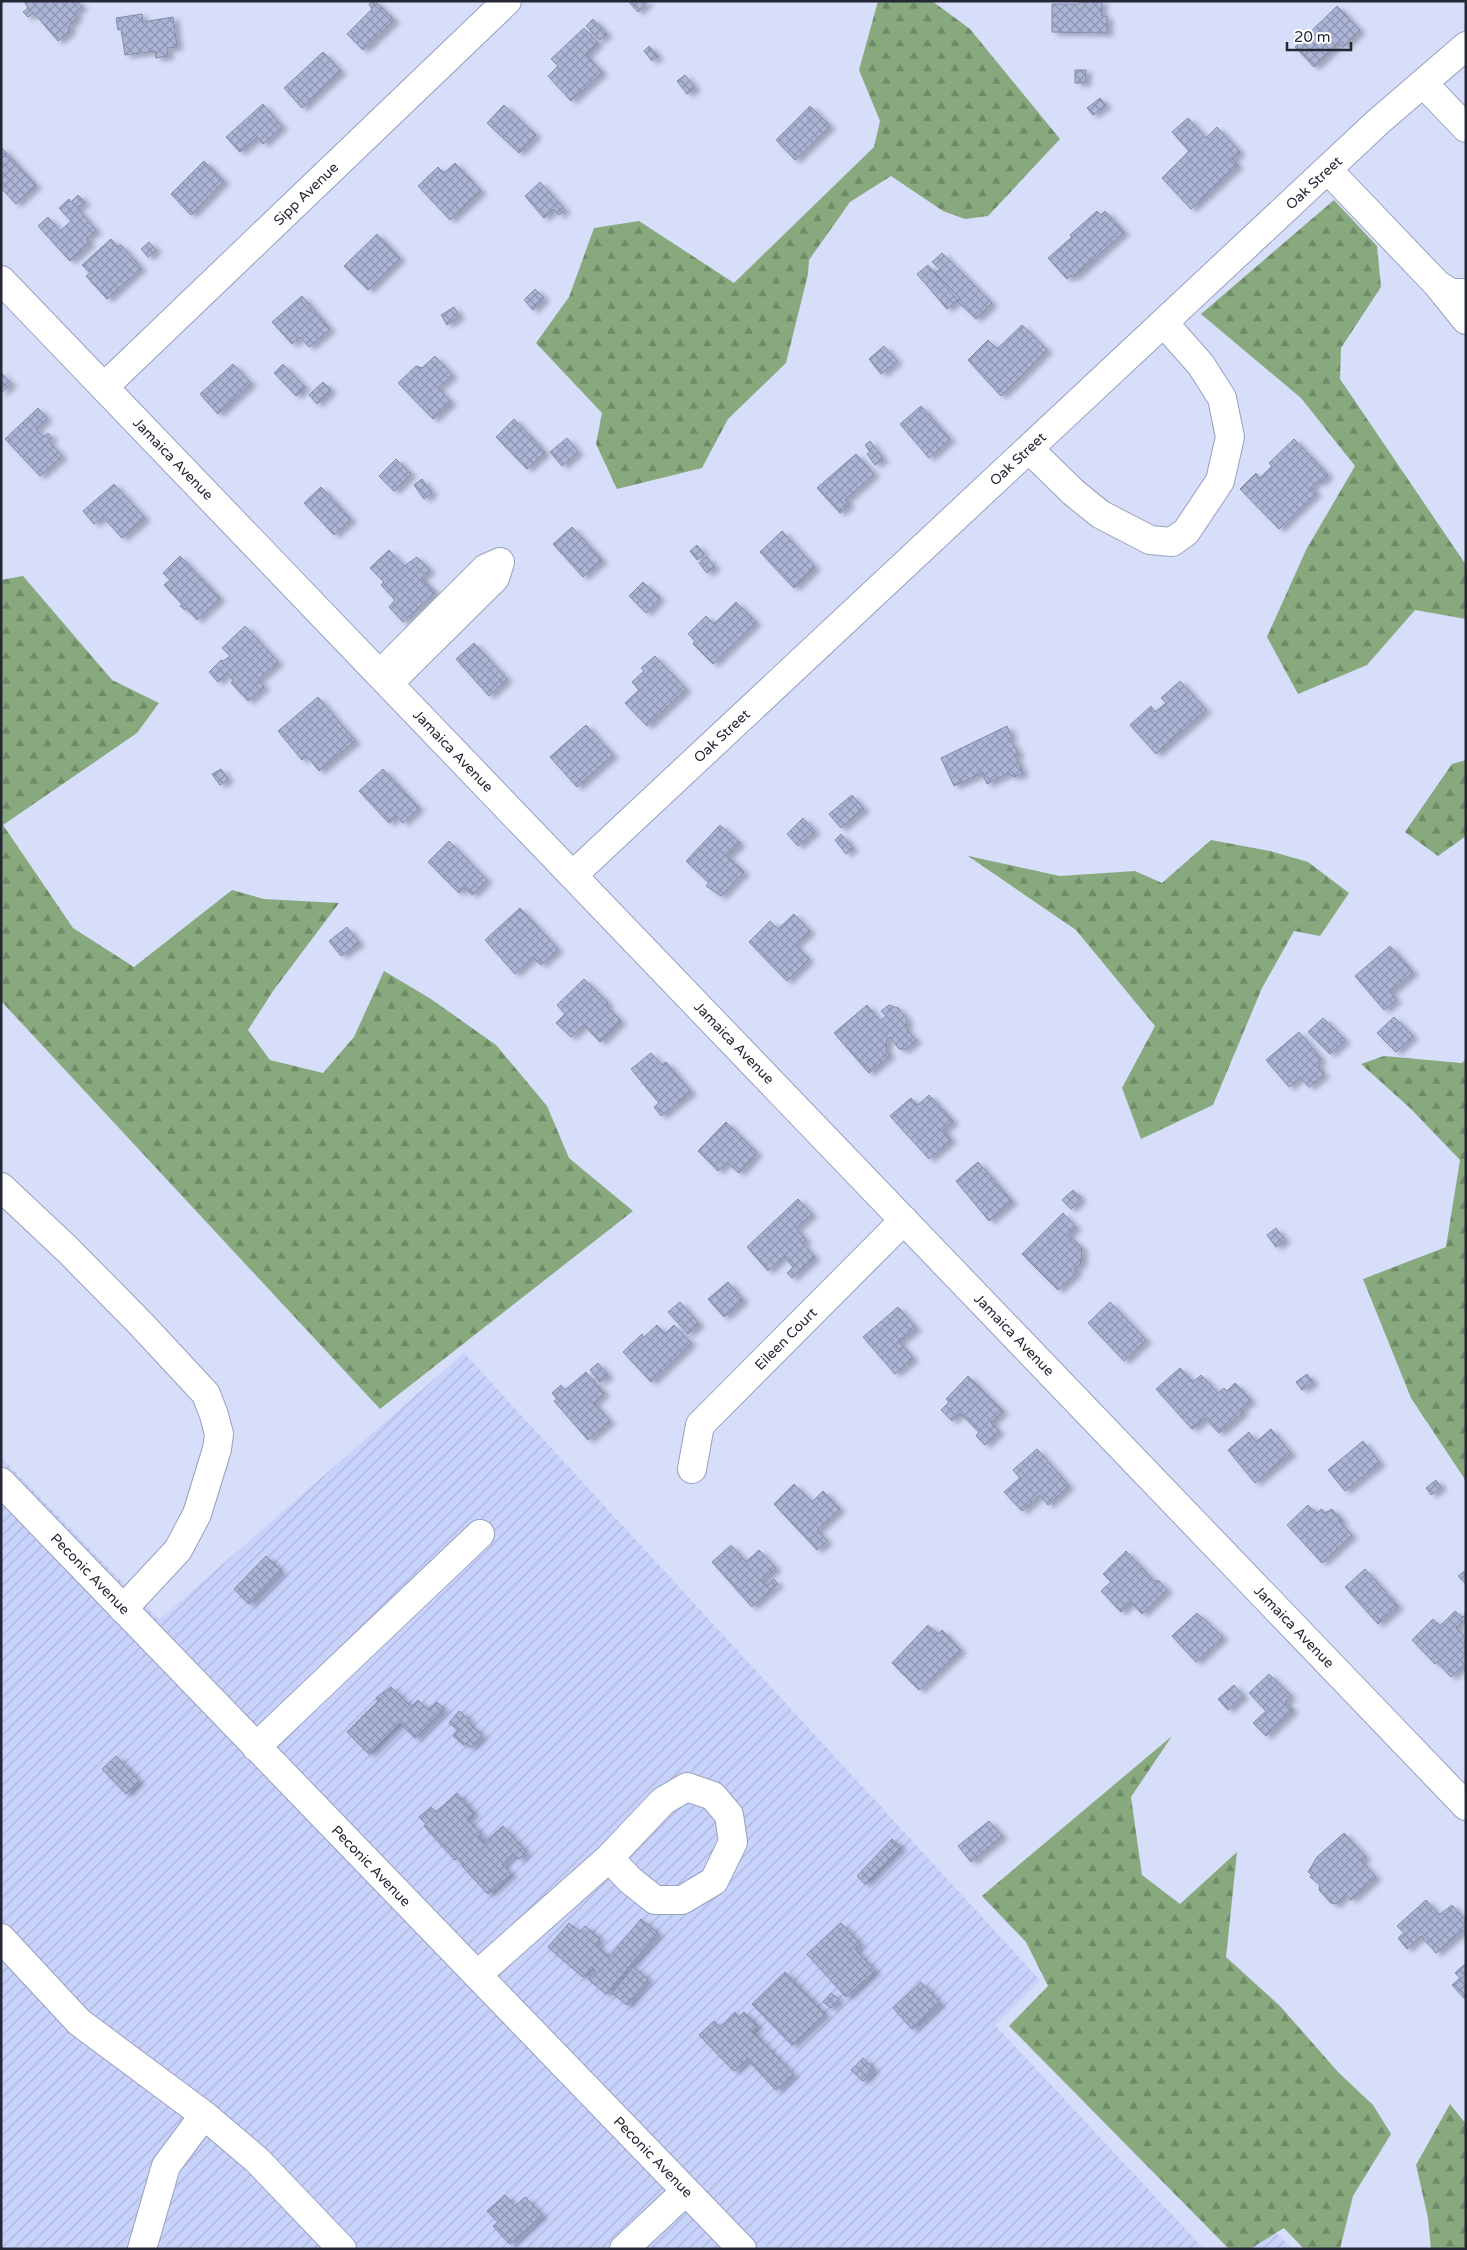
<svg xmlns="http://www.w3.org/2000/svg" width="1467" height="2250" font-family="'Varela Round',sans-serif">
<defs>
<pattern id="industrial-furrows" width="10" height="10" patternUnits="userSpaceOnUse" patternTransform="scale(1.25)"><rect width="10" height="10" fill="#c8d3fc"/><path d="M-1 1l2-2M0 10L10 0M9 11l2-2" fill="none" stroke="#acb5d9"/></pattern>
<pattern id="forest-firs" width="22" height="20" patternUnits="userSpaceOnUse" patternTransform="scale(1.25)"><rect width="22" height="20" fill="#88a97d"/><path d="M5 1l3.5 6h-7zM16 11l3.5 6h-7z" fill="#6f8a67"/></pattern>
<pattern id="building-cross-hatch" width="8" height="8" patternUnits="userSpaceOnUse" patternTransform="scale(1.25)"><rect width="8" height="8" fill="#acb5d6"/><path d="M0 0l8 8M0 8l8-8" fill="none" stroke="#8c93ae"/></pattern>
<filter id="shadow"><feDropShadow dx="5.5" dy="3" stdDeviation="2.5" flood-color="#0004"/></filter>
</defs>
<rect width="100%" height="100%" fill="#d6defa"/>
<path fill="url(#industrial-furrows)" d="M 464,1353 L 1040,1980 L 995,2025 L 1204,2249 L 1,2249 L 1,1457 L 159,1620 Z
M 1260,2216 L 1292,2249 L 1227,2249 Z"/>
<path fill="url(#forest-firs)" d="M 878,1 L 932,1 L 970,29 L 1060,139 L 988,216 L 965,219 L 943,211 L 891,176 L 850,202 L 809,260 L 808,274 L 786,363 L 728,419 L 702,468 L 617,489 L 596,444 L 602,413 L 536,343 L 569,297 L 594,228 L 639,221 L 734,283 L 874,147 L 880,121 L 859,70 Z
M 1334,200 L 1377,246 L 1381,287 L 1341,348 L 1340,379 L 1466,565 L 1466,619 L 1415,610 L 1367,665 L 1298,694 L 1267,637 L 1306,550 L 1355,466 L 1301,398 L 1201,314 Z
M 23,576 L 112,680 L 159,703 L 137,733 L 3,825 L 73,928 L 134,967 L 232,890 L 264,899 L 339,903 L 273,991 L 248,1030 L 270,1060 L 323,1073 L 354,1037 L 384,971 L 431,999 L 496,1045 L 547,1106 L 569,1158 L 633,1211 L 380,1409 L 1,1001 L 1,580 Z
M 1466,760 L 1466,836 L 1438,856 L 1405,832 L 1452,764 Z
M 1211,840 L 1270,851 L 1308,862 L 1349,893 L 1320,936 L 1294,931 L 1262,988 L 1213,1105 L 1141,1139 L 1122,1088 L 1155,1026 L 1076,930 L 968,856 L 1060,876 L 1135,871 L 1162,883 Z
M 1384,1056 L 1461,1063 L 1466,1060 L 1466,1481 L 1411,1398 L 1363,1279 L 1446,1247 L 1460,1160 L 1410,1108 L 1361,1064 Z
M 1172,1736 L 1131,1797 L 1142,1875 L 1180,1904 L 1237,1852 L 1226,1957 L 1280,2006 L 1338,2072 L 1373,2105 L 1391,2134 L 1353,2196 L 1340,2249 L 1304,2249 L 1284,2228 L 1250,2249 L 1229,2249 L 1009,2026 L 1048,1986 L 1026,1942 L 982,1896 Z
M 1450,2104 L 1466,2124 L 1466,2249 L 1431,2249 L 1428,2218 L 1416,2165 Z"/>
<path fill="url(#building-cross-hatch)" stroke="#848cac" filter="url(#shadow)" d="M 77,1 L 82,7 L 74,13 L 77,17 L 70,24 L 69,32 L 58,41 L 34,13 L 28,17 L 23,12 L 28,8 L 24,1 Z
M 372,1 L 375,1 L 394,20 L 363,50 L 347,34 L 372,9 L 369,4 Z
M 628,1 L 648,1 L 638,12 Z
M 1079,1 L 1102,1 L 1101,16 L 1107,16 L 1107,33 L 1052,32 L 1052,4 L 1079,4 Z
M 1337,6 L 1360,30 L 1343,47 L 1339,43 L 1314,67 L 1295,47 Z
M 142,14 L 143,22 L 173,17 L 177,47 L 167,48 L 168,56 L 156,58 L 155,51 L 125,55 L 121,29 L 118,30 L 116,18 Z
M 593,19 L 607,34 L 600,40 L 586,26 Z
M 584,28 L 598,43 L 586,55 L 602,72 L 571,101 L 548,76 L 558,66 L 551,59 Z
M 649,46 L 658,56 L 652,61 L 644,51 Z
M 323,52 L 341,71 L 302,108 L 284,88 Z
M 1075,70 L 1086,70 L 1085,83 L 1075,83 Z
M 685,75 L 695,88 L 687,94 L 677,81 Z
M 1100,98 L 1106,105 L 1093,115 L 1087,108 Z
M 263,104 L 282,127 L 263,144 L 257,137 L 240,152 L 226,137 Z
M 504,105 L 536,135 L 519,153 L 487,123 Z
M 810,106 L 830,126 L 795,160 L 776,140 Z
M 1188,118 L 1206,138 L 1217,127 L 1240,152 L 1232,159 L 1238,165 L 1191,209 L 1162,178 L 1189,151 L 1172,132 Z
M 1,147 L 36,185 L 16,204 L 1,188 Z
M 204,161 L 224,181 L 191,215 L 171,194 Z
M 455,163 L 481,191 L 450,220 L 418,186 L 438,167 L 444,173 Z
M 540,182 L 565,210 L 559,215 L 554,209 L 544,218 L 525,196 Z
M 78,195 L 85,202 L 77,208 L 96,230 L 86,239 L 90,243 L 70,261 L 38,226 L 48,217 L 60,231 L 71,221 L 59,208 L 69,199 L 71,202 Z
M 1097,211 L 1101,215 L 1105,211 L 1124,232 L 1074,277 L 1071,275 L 1067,279 L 1048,258 L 1072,237 L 1070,235 Z
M 377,234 L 400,258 L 368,290 L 344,266 Z
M 111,239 L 118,247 L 121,245 L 141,268 L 107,299 L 86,276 L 90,273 L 82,265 Z
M 149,242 L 156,250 L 148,257 L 141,249 Z
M 942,253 L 992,303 L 976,319 L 957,301 L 960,298 L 935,273 L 940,269 L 932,262 Z
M 928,265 L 957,300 L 947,309 L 917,274 Z
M 535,289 L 544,298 L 533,310 L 524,300 Z
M 302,296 L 330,329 L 309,347 L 300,337 L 292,344 L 272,322 Z
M 454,307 L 459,316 L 447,325 L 441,315 Z
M 1022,325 L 1047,350 L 1001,396 L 968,360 L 988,340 L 997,349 Z
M 884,346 L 897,361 L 881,374 L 869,359 Z
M 435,356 L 452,375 L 438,388 L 451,402 L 433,419 L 398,383 L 416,366 L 422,368 Z
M 233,364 L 251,383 L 218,414 L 200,394 Z
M 283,364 L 305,387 L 296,396 L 274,373 Z
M 1,372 L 11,384 L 1,393 Z
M 323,382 L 331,390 L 317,404 L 309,395 Z
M 921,406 L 950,439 L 929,458 L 900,424 Z
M 38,408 L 47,418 L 36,429 L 43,437 L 48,433 L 52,438 L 48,441 L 62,456 L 40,476 L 5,439 Z
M 514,419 L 545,452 L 527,469 L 496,437 Z
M 567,438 L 578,452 L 562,466 L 550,452 Z
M 1294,439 L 1328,475 L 1320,483 L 1318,481 L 1311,487 L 1316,493 L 1279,529 L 1240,489 L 1256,473 L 1260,478 L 1272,466 L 1269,463 Z
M 870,441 L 883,459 L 875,465 L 867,454 L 870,452 L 865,445 Z
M 856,454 L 874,474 L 845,500 L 849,504 L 840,513 L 817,488 Z
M 396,459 L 411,474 L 394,491 L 379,476 Z
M 422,479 L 432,493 L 424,499 L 414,485 Z
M 114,484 L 145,518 L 122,538 L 103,517 L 94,524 L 83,511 Z
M 321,487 L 351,519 L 334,535 L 304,503 Z
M 572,527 L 602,560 L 583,577 L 553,544 Z
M 782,531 L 815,567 L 794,588 L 760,552 Z
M 697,545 L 704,554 L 697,560 L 690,551 Z
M 389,550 L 404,566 L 417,557 L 430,570 L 421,578 L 435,592 L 403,622 L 389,607 L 395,600 L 381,585 L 384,582 L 370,568 Z
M 180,556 L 220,598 L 197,620 L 186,608 L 185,610 L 180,606 L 182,604 L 164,585 L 170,580 L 163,573 Z
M 707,557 L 715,567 L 707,573 L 699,563 Z
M 643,582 L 660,598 L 646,613 L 629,596 Z
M 736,602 L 756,622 L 713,664 L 693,644 L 695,641 L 688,634 L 706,616 L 714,624 Z
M 245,626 L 278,662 L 258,680 L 264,687 L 248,701 L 231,683 L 233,680 L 227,673 L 218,682 L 209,672 L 221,660 L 223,661 L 230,656 L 222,648 Z
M 474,643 L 507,679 L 489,696 L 456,659 Z
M 655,656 L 686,689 L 647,726 L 625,703 L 639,690 L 632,682 L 644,671 L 641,668 Z
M 1180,681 L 1206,710 L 1156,754 L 1130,725 L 1151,706 L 1155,712 L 1166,703 L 1161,698 Z
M 318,697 L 355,741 L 319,771 L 307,756 L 302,760 L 278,731 Z
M 586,725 L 613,755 L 577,787 L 550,757 Z
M 1007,726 L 1012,737 L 1008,739 L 1010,742 L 1012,742 L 1019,755 L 1015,756 L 1023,773 L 1014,777 L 1008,773 L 987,784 L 982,773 L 954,786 L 941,758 Z
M 221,769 L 228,779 L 220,785 L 212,774 Z
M 383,769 L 419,808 L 403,823 L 397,816 L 389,823 L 359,791 Z
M 852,795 L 864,809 L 841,828 L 829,814 Z
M 803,818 L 815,831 L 798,846 L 787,834 Z
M 720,825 L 740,843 L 727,856 L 744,872 L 721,896 L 706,886 L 709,883 L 686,861 Z
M 841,834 L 853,848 L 846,854 L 835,840 Z
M 449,841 L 487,880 L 472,895 L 464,887 L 459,893 L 428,862 Z
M 520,908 L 558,949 L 541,965 L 533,957 L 515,974 L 485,940 Z
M 794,914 L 810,931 L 795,945 L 809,959 L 787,981 L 749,942 L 770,921 L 778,929 Z
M 347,927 L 359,943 L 341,956 L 329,941 Z
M 1390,946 L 1413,972 L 1390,992 L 1396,1000 L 1384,1010 L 1355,976 Z
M 584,979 L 608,1003 L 606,1006 L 621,1021 L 600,1042 L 584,1025 L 571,1037 L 556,1023 L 565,1014 L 557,1005 Z
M 867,1005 L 880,1021 L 886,1016 L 881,1011 L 889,1005 L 898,1008 L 907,1019 L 906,1029 L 916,1040 L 906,1049 L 899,1049 L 890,1037 L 887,1040 L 886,1051 L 890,1055 L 869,1073 L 834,1033 Z
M 1394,1017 L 1413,1036 L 1396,1052 L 1377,1033 Z
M 1323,1018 L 1345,1040 L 1330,1054 L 1308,1032 Z
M 1299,1032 L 1321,1059 L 1317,1062 L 1320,1066 L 1318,1068 L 1324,1074 L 1309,1087 L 1300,1077 L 1289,1087 L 1266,1060 Z
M 651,1053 L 662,1065 L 666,1062 L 691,1092 L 661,1116 L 654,1107 L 659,1103 L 631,1069 Z
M 929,1095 L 953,1121 L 943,1130 L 951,1140 L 929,1159 L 890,1116 L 911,1098 L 918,1105 Z
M 726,1122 L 757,1153 L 739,1173 L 727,1162 L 718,1171 L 698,1151 Z
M 978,1162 L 1012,1201 L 989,1221 L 956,1181 Z
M 1073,1190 L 1081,1198 L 1071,1209 L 1062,1200 Z
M 798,1199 L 812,1214 L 796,1228 L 806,1240 L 802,1243 L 815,1257 L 792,1278 L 787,1273 L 793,1267 L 784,1256 L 768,1271 L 747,1247 Z
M 1063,1213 L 1076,1227 L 1068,1235 L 1082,1248 L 1081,1263 L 1074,1270 L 1077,1272 L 1058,1290 L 1022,1254 Z
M 1276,1228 L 1285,1240 L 1276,1247 L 1267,1235 Z
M 728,1282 L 743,1300 L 724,1317 L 708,1299 Z
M 680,1302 L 699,1324 L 688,1334 L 668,1312 Z
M 1110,1302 L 1146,1340 L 1124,1361 L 1088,1323 Z
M 898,1307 L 916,1328 L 899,1342 L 913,1358 L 895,1374 L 863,1337 Z
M 657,1325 L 665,1334 L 674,1325 L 691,1343 L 651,1382 L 623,1352 L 642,1334 L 644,1337 Z
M 598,1363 L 608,1375 L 600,1382 L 590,1370 Z
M 1180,1368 L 1193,1382 L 1201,1375 L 1218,1393 L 1224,1388 L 1227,1391 L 1235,1383 L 1251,1400 L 1240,1410 L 1243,1412 L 1219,1433 L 1205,1418 L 1192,1429 L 1156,1389 Z
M 586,1372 L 604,1393 L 594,1403 L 610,1421 L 588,1440 L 554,1401 L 557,1399 L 552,1393 L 561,1385 L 565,1390 Z
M 1307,1374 L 1313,1382 L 1302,1390 L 1296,1382 Z
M 968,1376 L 1003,1411 L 991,1423 L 999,1431 L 985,1445 L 976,1436 L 979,1432 L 960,1413 L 952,1421 L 941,1410 L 949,1402 L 946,1399 Z
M 1271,1429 L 1291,1453 L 1255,1483 L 1228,1450 L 1249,1432 L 1256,1442 Z
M 1363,1441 L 1380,1463 L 1345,1491 L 1328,1470 Z
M 1037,1449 L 1069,1486 L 1048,1505 L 1040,1495 L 1022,1511 L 1004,1492 L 1020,1478 L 1013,1470 Z
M 1436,1480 L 1441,1487 L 1431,1495 L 1426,1488 Z
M 794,1484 L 812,1502 L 823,1491 L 840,1509 L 817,1530 L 827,1541 L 817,1550 L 774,1504 Z
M 1308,1505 L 1316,1513 L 1322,1509 L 1325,1513 L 1332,1509 L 1343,1521 L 1339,1522 L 1352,1535 L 1322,1563 L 1287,1525 Z
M 731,1545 L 746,1562 L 759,1550 L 776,1568 L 762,1581 L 767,1586 L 774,1579 L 778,1584 L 752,1607 L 712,1562 Z
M 1126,1551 L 1155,1582 L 1158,1580 L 1167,1590 L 1142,1614 L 1131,1602 L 1121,1612 L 1101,1591 L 1111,1582 L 1103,1574 Z
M 266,1556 L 281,1571 L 249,1604 L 234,1589 Z
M 1365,1569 L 1398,1606 L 1378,1624 L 1345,1587 Z
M 1466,1570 L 1466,1584 L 1458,1576 Z
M 1455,1611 L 1462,1617 L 1466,1615 L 1466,1618 L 1456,1628 L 1466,1638 L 1466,1663 L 1451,1677 L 1437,1662 L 1435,1664 L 1412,1640 L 1433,1619 L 1440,1626 Z
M 1197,1613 L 1223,1637 L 1196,1662 L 1172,1636 Z
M 928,1625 L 938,1634 L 942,1630 L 961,1650 L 919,1690 L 892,1663 Z
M 1269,1674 L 1291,1696 L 1285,1702 L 1293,1710 L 1266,1736 L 1253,1723 L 1266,1711 L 1249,1693 Z
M 1234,1685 L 1243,1696 L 1228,1710 L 1218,1699 Z
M 391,1687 L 411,1707 L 418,1700 L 428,1710 L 437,1702 L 444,1709 L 415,1738 L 400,1723 L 369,1754 L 347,1732 L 378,1701 L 376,1698 Z
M 459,1711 L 469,1719 L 467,1722 L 482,1735 L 471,1747 L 466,1743 L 464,1745 L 453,1736 L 458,1730 L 449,1723 Z
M 116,1756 L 139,1781 L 126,1794 L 102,1769 Z
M 457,1793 L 474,1813 L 467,1819 L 481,1834 L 478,1836 L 484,1843 L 503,1826 L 526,1852 L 519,1859 L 514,1853 L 502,1864 L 511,1874 L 488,1894 L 462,1866 L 463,1864 L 457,1857 L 455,1860 L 424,1826 L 426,1824 L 419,1817 L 431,1807 L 436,1812 Z
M 989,1821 L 1002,1836 L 971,1862 L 958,1846 Z
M 1344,1833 L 1366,1857 L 1361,1861 L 1376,1877 L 1351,1900 L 1346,1894 L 1336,1904 L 1331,1903 L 1319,1890 L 1320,1885 L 1310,1877 L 1312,1875 L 1308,1872 L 1317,1857 Z
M 892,1839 L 901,1847 L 865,1884 L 857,1876 Z
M 1426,1900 L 1439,1915 L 1452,1905 L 1466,1921 L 1466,1928 L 1436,1953 L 1421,1936 L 1407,1949 L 1398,1938 L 1404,1933 L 1397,1926 Z
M 641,1919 L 658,1933 L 606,1994 L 588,1979 L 596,1971 L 591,1967 L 583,1977 L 548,1947 L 569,1923 L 580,1932 L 585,1926 L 600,1939 L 595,1944 L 609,1957 Z
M 841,1923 L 860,1944 L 855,1949 L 875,1971 L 846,1997 L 807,1954 Z
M 1466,1963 L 1466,1997 L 1464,1998 L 1452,1985 L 1460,1978 L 1455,1973 Z
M 633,1967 L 648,1979 L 627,2005 L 612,1993 Z
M 785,1972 L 825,2014 L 792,2045 L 752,2004 Z
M 921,1982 L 940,2003 L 912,2029 L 893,2008 Z
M 831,1993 L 839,1999 L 831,2008 L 823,2002 Z
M 735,2012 L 739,2017 L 744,2012 L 758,2026 L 752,2031 L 793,2074 L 776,2090 L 747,2059 L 734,2071 L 699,2035 L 714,2021 L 720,2027 Z
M 863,2058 L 874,2069 L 863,2081 L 851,2070 Z
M 505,2195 L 515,2206 L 525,2197 L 542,2215 L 510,2244 L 493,2226 L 498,2222 L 487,2211 Z"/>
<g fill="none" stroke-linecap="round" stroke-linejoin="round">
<defs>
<path id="minor" d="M 1423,83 L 1466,128
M 1328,170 L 1437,284 L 1451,293 L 1466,293
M 1,280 L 1466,1806
M 1437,284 L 1466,320
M 104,387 L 507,1
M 1029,449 L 1073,492 L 1100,514 L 1150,540 L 1172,542 L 1186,532 L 1220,481 L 1230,437 L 1222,398 L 1201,365 L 1164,323
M 500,562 L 495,578 L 395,677 L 384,679 L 386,668 L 486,568 Z
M 573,875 L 1379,121 L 1466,46
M 1,1187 L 68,1250 L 141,1324 L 206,1394 L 214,1415 L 219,1434 L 217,1449 L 197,1514 L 178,1550 L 123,1609
M 692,1469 L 700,1425 L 904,1220
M 1,1482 L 742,2249
M 256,1747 L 480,1534
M 1,1938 L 79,2022 L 204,2115 L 257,2160 L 342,2249
M 477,1975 L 609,1858 L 663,1801 L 687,1787 L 713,1796 L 729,1815 L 733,1842 L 714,1881 L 682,1900 L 655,1900 L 630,1880 L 609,1858
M 142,2249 L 166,2166 L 204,2115
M 624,2249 L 686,2191"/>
</defs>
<use href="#minor" stroke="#97a0c0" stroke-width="30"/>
<use href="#minor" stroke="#fff" stroke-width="28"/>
</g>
<g text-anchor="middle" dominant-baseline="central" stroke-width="5" stroke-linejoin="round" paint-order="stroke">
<g font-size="14" fill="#242835" stroke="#fff">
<text transform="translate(1314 183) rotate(-43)">Oak Street</text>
<text transform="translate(306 194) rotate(-44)">Sipp Avenue</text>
<text transform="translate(173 459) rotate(46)">Jamaica Avenue</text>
<text transform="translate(1018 459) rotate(-43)">Oak Street</text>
<text transform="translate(722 736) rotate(-43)">Oak Street</text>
<text transform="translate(453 751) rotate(46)">Jamaica Avenue</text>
<text transform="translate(734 1043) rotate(46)">Jamaica Avenue</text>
<text transform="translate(1014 1335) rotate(46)">Jamaica Avenue</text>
<text transform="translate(786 1339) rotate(-45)">Eileen Court</text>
<text transform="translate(90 1574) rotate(46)">Peconic Avenue</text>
<text transform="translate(1294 1627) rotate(46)">Jamaica Avenue</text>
<text transform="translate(371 1866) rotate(46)">Peconic Avenue</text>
<text transform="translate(653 2157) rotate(46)">Peconic Avenue</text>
</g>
</g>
<rect width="1467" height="2250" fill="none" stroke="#242835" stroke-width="5"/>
<path d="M1287 42v8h64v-8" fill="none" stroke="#242835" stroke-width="2.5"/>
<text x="1294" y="42" font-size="15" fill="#242835" stroke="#ffffff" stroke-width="4" paint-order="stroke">20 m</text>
</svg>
